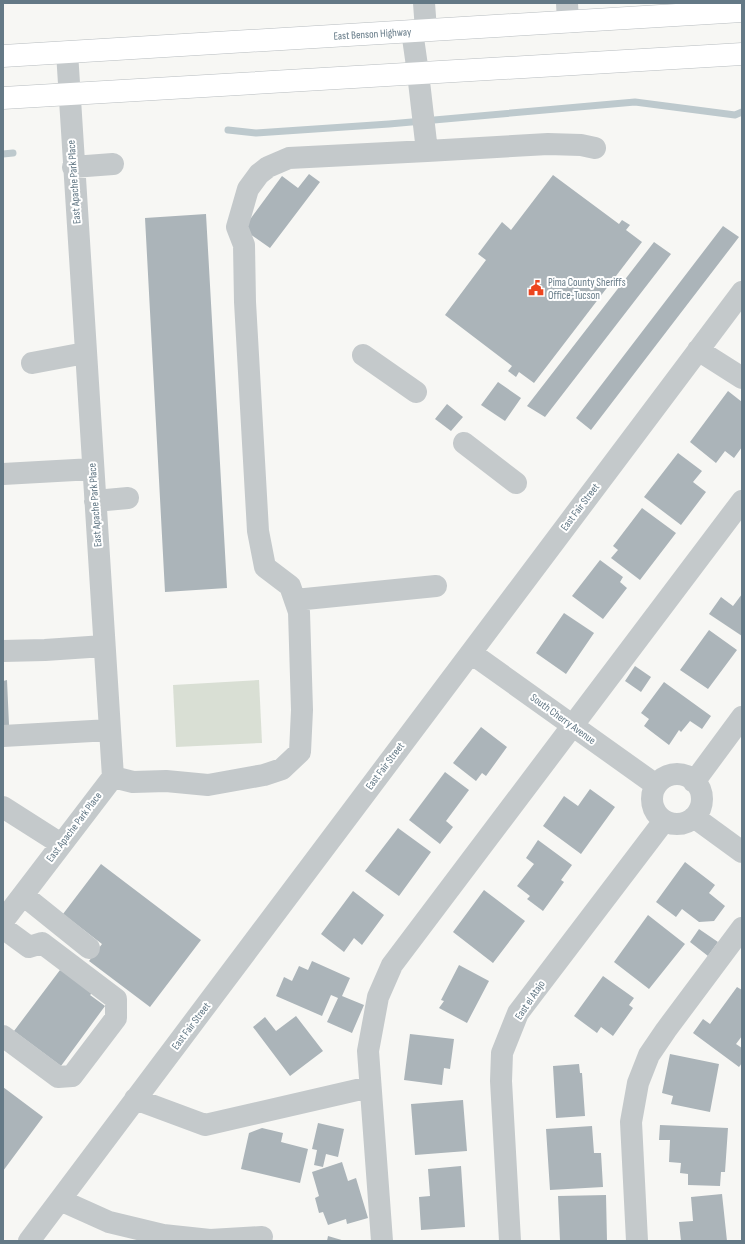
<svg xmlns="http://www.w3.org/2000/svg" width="745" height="1244" font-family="'Sofia Sans Condensed',sans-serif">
<rect width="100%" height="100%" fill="#f7f7f4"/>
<path fill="#d9dfd4" d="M 259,680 L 262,743 L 176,747 L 173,685 Z"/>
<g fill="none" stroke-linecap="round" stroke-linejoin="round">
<path stroke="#bdc9cd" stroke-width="7" d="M 228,130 L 256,133 L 389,124 L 635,102 L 735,115 L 742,112
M 3,154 L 13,153"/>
</g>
<path fill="#abb4b9" d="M 309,174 L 320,182 L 270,248 L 243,229 L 282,176 L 298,188 Z
M 553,175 L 619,224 L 622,220 L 630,225 L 626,230 L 642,242 L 534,383 L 519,372 L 516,377 L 508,371 L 512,366 L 445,315 L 486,260 L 478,254 L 502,222 L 511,230 Z
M 206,214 L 227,588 L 165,592 L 145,218 Z
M 723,226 L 739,237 L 591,430 L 576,418 Z
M 654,242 L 671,254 L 545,417 L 527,406 Z
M 498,382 L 521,398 L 505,421 L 481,405 Z
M 728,391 L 742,402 L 742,447 L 734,458 L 725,451 L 716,463 L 690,442 Z
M 447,404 L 463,417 L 451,431 L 435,419 Z
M 678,453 L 702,471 L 693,482 L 706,492 L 681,525 L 644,497 Z
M 642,508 L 676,533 L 640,580 L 611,558 L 618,550 L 613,546 Z
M 600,560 L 623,577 L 620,582 L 627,588 L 603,619 L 572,596 Z
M 742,594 L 742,636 L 709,614 L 721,597 L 733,606 Z
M 564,613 L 594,633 L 566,674 L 536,653 Z
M 709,630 L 737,650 L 708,689 L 680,670 Z
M 635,666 L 651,677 L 641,692 L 625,681 Z
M 7,680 L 9,725 L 3,725 L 3,681 Z
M 664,682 L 711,716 L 702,729 L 690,721 L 681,732 L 679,730 L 669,745 L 644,726 L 649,719 L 641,713 Z
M 481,727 L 507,747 L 486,776 L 482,773 L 476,781 L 453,763 Z
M 445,772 L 469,790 L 446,821 L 453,827 L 440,844 L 409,820 Z
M 590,789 L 615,807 L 581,854 L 543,826 L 564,796 L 578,806 Z
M 398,828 L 431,852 L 399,896 L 365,871 Z
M 538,840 L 572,865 L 561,880 L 564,882 L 543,911 L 527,899 L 530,896 L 517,886 L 534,864 L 526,858 Z
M 685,862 L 715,885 L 709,893 L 725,906 L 714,921 L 699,922 L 682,909 L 676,917 L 656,902 Z
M 101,864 L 201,940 L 150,1007 L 89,961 L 102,944 L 63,914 Z
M 484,890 L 525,921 L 493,963 L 453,932 Z
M 353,891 L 384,915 L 362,945 L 354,938 L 344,952 L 321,934 Z
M 648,915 L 685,944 L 649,989 L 614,962 Z
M 699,929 L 718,942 L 708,956 L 690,942 Z
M 312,961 L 350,978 L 342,996 L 364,1005 L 352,1033 L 327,1022 L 338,998 L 331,995 L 322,1016 L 276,996 L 284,977 L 292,981 L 299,966 L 308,970 Z
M 459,965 L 489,981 L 467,1023 L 439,1008 L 444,1001 L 441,1000 Z
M 60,970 L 95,990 L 90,995 L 105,1006 L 61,1066 L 14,1031 Z
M 603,976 L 634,998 L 629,1005 L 633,1008 L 613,1036 L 601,1027 L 597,1033 L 574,1016 Z
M 737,987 L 742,990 L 742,1036 L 736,1044 L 742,1048 L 742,1063 L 739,1067 L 693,1033 L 703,1019 L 710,1024 Z
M 296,1016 L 323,1051 L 290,1076 L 253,1027 L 265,1017 L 276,1031 Z
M 410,1034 L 454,1039 L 450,1069 L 444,1068 L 442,1085 L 404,1080 Z
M 670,1054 L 719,1064 L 710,1112 L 671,1104 L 673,1096 L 662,1093 Z
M 579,1064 L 580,1073 L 582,1073 L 585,1116 L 556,1118 L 553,1066 Z
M 3,1087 L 43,1117 L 3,1171 Z
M 463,1100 L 467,1151 L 415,1155 L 411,1104 Z
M 318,1123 L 344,1129 L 338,1157 L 326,1154 L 323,1167 L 314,1165 L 317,1150 L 312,1149 Z
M 660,1125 L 728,1128 L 725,1172 L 721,1172 L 720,1186 L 688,1185 L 688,1174 L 680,1173 L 681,1163 L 669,1162 L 670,1140 L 659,1140 Z
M 592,1126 L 594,1153 L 601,1153 L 603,1187 L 550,1190 L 546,1129 Z
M 262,1128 L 283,1133 L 281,1142 L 308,1149 L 300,1183 L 241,1169 L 249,1133 Z
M 342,1162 L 348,1181 L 356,1178 L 368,1218 L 347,1224 L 346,1219 L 328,1225 L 323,1212 L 319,1213 L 315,1198 L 319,1196 L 312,1172 Z
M 461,1166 L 465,1227 L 421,1230 L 419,1197 L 430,1196 L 428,1169 Z
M 722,1194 L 727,1241 L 681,1241 L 679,1222 L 693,1221 L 691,1197 Z
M 606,1195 L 607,1241 L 560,1241 L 558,1196 Z
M 328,1236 L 345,1241 L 327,1241 Z"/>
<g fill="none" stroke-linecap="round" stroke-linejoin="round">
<defs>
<g id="major">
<path id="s1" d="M 3,56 L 742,11"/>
<path d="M 3,98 L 742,54"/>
</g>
</defs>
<use href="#major" stroke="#b7bcbf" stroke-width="23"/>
<path stroke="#c4c9cb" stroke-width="22" d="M 424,3 L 426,30
M 567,3 L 568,22
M 427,151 L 548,144 L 581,145 L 595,148
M 73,167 L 113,164
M 698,350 L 742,378
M 363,355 L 416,392
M 32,363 L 85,353
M 464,443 L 516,483
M 3,474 L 93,469
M 95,501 L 128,498
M 295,600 L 436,586
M 3,651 L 45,650 L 104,646
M 471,653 L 656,785
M 3,736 L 110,730
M652 799a25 25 0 1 1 50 0a25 25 0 1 1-50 0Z
M 113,777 L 133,782 L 166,781 L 208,785 L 264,775 L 282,769 L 300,752 L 302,710 L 299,612 L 290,586 L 265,567 L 258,531 L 245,302 L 244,245 L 237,227 L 248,189 L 259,174 L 268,167 L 289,158 L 427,151 L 418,73 L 412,31
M 694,782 L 742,717
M 3,807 L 61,844
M 694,817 L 742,852
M 23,895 L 89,948
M 3,921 L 113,777 L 67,52
M 3,928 L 29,947 L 42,943 L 116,999 L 116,1018 L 72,1076 L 58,1077 L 3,1036
M 135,1099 L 205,1125 L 370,1087
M 60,1200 L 109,1222 L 163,1235 L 210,1240 L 262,1237
M 29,1241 L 742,292
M 382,1241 L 368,1051 L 378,997 L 392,965 L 742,501
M 510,1241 L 501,1081 L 502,1053 L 518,1013 L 664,821
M 637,1241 L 631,1122 L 638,1083 L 649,1055 L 666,1030 L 742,928"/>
<use href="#major" stroke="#fff" stroke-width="22"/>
</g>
<defs>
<symbol id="civic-bare" viewBox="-9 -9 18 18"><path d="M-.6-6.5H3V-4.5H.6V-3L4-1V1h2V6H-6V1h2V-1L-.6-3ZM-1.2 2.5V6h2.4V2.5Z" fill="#ec451f" stroke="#fff" stroke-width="2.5" paint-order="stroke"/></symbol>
</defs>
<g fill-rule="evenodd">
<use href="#civic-bare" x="525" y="277" width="22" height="22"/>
</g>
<g text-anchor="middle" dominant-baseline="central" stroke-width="4" stroke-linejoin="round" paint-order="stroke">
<g font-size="11" fill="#647986" stroke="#fff">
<text stroke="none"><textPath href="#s1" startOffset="370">East Benson Highway</textPath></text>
<text transform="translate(74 182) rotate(-94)">East Apache Park Place</text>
<text transform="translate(95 505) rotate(-94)">East Apache Park Place</text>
<text transform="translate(580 507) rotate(-53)">East Fair Street</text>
<text transform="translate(563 719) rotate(36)">South Cherry Avenue</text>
<text transform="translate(385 766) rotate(-53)">East Fair Street</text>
<text transform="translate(74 827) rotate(-53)">East Apache Park Place</text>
<text transform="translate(530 1000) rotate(-56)">East el Atajo</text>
<text transform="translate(191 1026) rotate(-53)">East Fair Street</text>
</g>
<g font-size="11" fill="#647986" stroke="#fff" text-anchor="start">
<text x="548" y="282">Pima County Sheriffs<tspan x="548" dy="13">Office-Tucson</tspan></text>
</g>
</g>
<rect width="745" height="1244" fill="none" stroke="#647986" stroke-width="8"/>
</svg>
